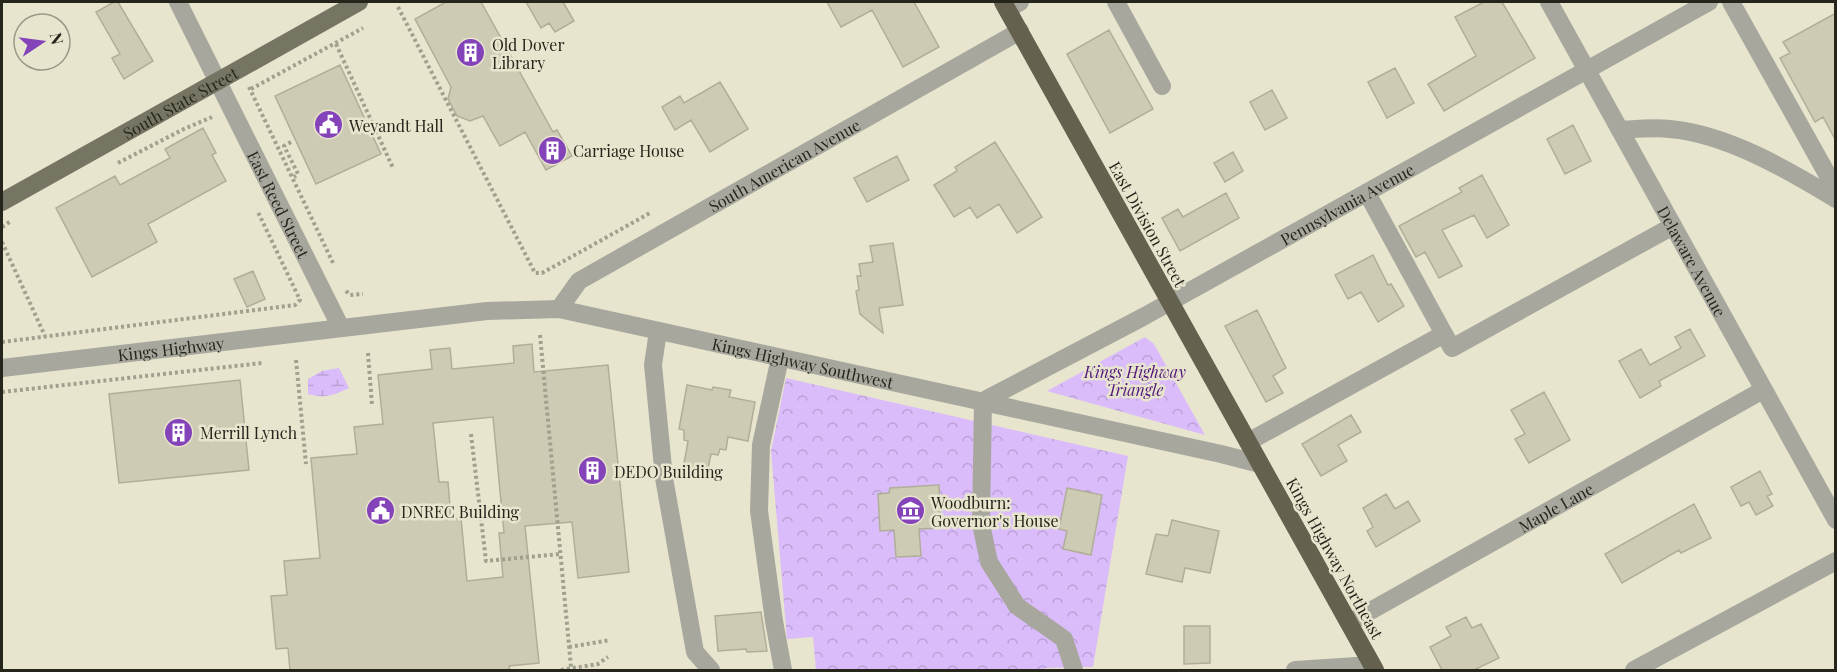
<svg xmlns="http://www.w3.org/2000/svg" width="1837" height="672" font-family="'Playfair Display',serif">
<defs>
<pattern id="wetland-marsh" width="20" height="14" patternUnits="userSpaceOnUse" patternTransform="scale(1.5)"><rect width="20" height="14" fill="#dabcfa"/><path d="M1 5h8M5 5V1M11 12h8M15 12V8" fill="none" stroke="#bba1d6"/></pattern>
<pattern id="park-crowns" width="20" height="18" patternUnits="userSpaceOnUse" patternTransform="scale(1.5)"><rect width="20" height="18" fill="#dabcfa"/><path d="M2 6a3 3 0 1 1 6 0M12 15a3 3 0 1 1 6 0" fill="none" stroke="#bba1d6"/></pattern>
</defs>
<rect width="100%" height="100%" fill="#e8e5ce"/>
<path fill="url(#wetland-marsh)" d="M 339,368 L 349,388 C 334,395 325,399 308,394 L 308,379 L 322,371 Z"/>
<path fill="url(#park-crowns)" d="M 1145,337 L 1154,344 L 1205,435 L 1047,391 Z
M 786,378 L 1128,456 L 1093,667 L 1045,668 L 1044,670 L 816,670 L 813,637 L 787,639 L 771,451 Z"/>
<path fill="#cecbb4" stroke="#b0ae98" stroke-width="1.5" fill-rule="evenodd" d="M 114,2 L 118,2 L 153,61 L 124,79 L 112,58 L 120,54 L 96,12 Z
M 446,2 L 481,2 L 553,132 L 557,130 L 572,156 L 546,170 L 525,132 L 500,146 L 483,116 L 470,121 L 457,116 L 448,99 L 451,87 L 415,19 Z
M 526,2 L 563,2 L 574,21 L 555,32 L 549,23 L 541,28 Z
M 827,2 L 914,2 L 939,47 L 903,67 L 872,10 L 841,27 Z
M 1484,2 L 1502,2 L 1535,58 L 1444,111 L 1428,84 L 1476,56 L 1455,17 Z
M 1836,13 L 1836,141 L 1823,117 L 1815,122 L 1780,58 L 1790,53 L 1783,42 Z
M 1109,30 L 1153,109 L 1110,133 L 1067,54 Z
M 340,65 L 381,154 L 316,184 L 275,96 Z
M 1395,68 L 1414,103 L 1387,118 L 1368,82 Z
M 720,82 L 748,129 L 710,152 L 691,120 L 675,130 L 662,107 L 680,96 L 684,103 Z
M 1272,90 L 1287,118 L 1265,130 L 1250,102 Z
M 1573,125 L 1591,161 L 1565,174 L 1547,139 Z
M 203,128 L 216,153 L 212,155 L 226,181 L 148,224 L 157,242 L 92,277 L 56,208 L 115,176 L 120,185 L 170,158 L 165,149 Z
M 995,142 L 1042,217 L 1017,233 L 999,204 L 977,218 L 970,207 L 954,217 L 934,185 L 957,171 L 955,167 Z
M 1233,152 L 1243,171 L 1225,182 L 1214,163 Z
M 897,156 L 909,180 L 867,202 L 854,178 Z
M 1482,175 L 1509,225 L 1487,238 L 1474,215 L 1442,230 L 1462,266 L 1439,278 L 1425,252 L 1416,257 L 1399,226 L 1462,192 L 1459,188 Z
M 1226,193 L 1239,218 L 1180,251 L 1162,218 L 1178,209 L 1183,217 Z
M 893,243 L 903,305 L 879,308 L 883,333 L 860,314 L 856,291 L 859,290 L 857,276 L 861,276 L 859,264 L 873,262 L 870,246 Z
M 1373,255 L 1388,285 L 1391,284 L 1404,306 L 1378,322 L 1361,292 L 1348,299 L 1335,275 Z
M 253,271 L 265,299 L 247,307 L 234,279 Z
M 1257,310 L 1286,368 L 1273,376 L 1283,393 L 1266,402 L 1225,326 Z
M 1690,329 L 1705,356 L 1659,381 L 1661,386 L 1640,398 L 1619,361 L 1641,349 L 1650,365 L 1681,348 L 1675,337 Z
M 532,344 L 534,372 L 608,365 L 629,572 L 578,578 L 572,522 L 525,526 L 539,663 L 509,666 L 510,670 L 290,670 L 288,648 L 276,649 L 271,596 L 287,595 L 284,561 L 320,558 L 311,458 L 357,454 L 354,427 L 383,424 L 378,375 L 432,369 L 430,350 L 450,348 L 452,369 L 514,363 L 513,346 ZM 493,417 L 504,533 L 499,533 L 503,577 L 467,581 L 461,518 L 451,519 L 448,482 L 439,482 L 433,423 Z
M 240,380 L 249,470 L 119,483 L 109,394 Z
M 687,385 L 712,390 L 713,387 L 731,390 L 729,397 L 755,402 L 748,441 L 728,437 L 726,450 L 720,449 L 718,455 L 711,454 L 706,479 L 682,475 L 688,441 L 684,440 L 684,430 L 679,429 Z
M 1544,392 L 1570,440 L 1529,463 L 1515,439 L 1525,434 L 1511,410 Z
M 1351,415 L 1361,432 L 1338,445 L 1347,461 L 1321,476 L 1302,444 Z
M 1760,471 L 1772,494 L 1767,496 L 1773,506 L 1756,515 L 1749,502 L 1741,506 L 1731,487 Z
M 939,485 L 941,528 L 919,529 L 921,556 L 896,557 L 894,530 L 880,531 L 878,494 L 889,493 L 890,488 Z
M 1067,488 L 1102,495 L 1091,555 L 1063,549 L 1067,531 L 1059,529 Z
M 1386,494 L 1395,509 L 1408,501 L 1420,521 L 1376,547 L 1367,531 L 1373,527 L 1363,508 Z
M 1694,504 L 1711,538 L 1681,553 L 1679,550 L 1622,583 L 1605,554 Z
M 1172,520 L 1219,531 L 1210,573 L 1185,568 L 1182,582 L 1146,574 L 1156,534 L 1168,536 Z
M 761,612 L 767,651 L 747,652 L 746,649 L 718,651 L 715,616 Z
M 1466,617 L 1472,628 L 1481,624 L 1499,658 L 1474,670 L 1442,670 L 1430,647 L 1451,636 L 1446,627 Z
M 1184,626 L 1210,626 L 1210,663 L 1184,664 Z"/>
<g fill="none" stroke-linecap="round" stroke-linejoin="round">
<path stroke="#a19f8d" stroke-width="4" stroke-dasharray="3 3" stroke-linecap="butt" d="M 398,7 L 535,273 L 542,273 L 564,261 L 650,213
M 336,44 L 393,168
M 249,87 L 334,265
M 251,89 L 363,28
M 291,142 L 284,146 L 298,174 L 294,177
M 118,163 L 184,129 L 212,117
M 2,227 L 11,221
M 2,242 L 45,336
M 346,291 L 350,295 L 363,294
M 540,335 L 571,667
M 2,342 L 295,305 L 300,300 L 257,210
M 368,353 L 372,405
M 296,360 L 306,464
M 2,392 L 262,363
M 471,434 L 486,561 L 560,554
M 569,647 L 610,640
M 561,670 L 598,664 L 608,657"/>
<g stroke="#a8a79d" stroke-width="18">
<path id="s1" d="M 178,2 L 341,328"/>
<path d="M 1116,2 L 1162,86"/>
<path id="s2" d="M 1549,2 L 1836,520"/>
<path d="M 1731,2 L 1836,190"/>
<path d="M 1007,9 L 1020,2"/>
<path d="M 1620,130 C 1636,129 1654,127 1670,129 C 1727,134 1788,170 1836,199"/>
<path d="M 1367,193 L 1444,334"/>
<path id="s3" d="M 559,309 L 579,281 L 1020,31"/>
<path d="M 658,331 L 653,365 L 664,478 L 695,652 L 711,670"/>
<path d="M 780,358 L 761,445 L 759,511 L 774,621 L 783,670"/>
<path id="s4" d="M 2,368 L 487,311 L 559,309 L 1221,454 L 1260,464"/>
<path d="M 1248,442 L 1444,334 L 1452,348 L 1673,226"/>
<path id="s5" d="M 1349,623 L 1763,390"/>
<path id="s6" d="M 1074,670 L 1064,639 L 1017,606 L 989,562 L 981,524 L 983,401 L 1143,317 L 1709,2"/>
<path d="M 1295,670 L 1372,665"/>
<path d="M 1634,670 L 1836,561"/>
</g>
<path stroke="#767463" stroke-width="18" id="s7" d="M 2,202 L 359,2"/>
<path stroke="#64624e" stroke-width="18" d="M 1003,2 L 1375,670"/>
</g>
<defs>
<symbol id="building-disc" viewBox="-11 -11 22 22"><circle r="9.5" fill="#8443b8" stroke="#e8e5ce"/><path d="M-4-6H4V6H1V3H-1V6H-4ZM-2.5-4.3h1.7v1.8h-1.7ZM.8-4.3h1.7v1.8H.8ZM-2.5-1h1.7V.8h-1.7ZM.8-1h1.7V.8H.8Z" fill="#fff"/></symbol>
<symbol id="civic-disc" viewBox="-11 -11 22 22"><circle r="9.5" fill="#8443b8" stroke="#e8e5ce"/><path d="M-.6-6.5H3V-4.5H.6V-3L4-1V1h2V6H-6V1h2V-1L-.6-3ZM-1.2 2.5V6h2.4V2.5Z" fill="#fff"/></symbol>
<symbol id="museum-disc" viewBox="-11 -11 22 22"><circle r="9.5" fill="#8443b8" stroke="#e8e5ce"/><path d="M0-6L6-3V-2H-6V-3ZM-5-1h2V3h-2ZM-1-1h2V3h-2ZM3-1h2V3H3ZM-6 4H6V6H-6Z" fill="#fff"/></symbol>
</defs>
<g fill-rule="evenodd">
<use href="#building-disc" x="454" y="36" width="33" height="33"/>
<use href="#civic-disc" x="312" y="108" width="33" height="33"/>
<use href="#building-disc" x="536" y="134" width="33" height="33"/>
<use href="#building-disc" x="162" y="416" width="33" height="33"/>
<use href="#building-disc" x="576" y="454" width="33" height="33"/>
<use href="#civic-disc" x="364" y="494" width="33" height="33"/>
<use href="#museum-disc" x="894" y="494" width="33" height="33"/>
</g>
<g text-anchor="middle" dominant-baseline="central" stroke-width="5" stroke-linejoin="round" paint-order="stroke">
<g font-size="16" fill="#26251c" stroke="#e8e5ce" text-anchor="start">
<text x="492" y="44">Old Dover<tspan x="492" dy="18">Library</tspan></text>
<text x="349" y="125">Weyandt Hall</text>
<text x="573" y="150">Carriage House</text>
<text x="200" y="432">Merrill Lynch</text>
<text x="614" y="471">DEDO Building</text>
<text x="931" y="502">Woodburn:<tspan x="931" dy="18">Governor's House</tspan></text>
<text x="401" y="511">DNREC Building</text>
</g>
<g font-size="16" fill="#26251c" stroke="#e8e5ce">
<text stroke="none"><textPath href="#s7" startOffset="204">South State Street</textPath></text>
<text stroke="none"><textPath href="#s3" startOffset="270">South American Avenue</textPath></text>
<text stroke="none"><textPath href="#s1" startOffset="226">East Reed Street</textPath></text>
<text stroke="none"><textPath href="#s6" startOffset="718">Pennsylvania Avenue</textPath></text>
<text transform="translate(1148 224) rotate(61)">East Division Street</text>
<text stroke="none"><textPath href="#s2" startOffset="296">Delaware Avenue</textPath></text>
<text stroke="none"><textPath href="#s4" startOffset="170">Kings Highway</textPath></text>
<text stroke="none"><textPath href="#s4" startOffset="810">Kings Highway Southwest</textPath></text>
<text stroke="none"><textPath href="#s5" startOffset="237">Maple Lane</textPath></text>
<text transform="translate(1335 558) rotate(61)">Kings Highway Northeast</text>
</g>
<g font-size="16" font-style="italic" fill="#511579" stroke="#e8e5ce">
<text x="1135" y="371">Kings Highway<tspan x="1135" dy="18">Triangle</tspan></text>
</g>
</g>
<rect width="1837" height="672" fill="none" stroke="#26251c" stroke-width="6"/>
<g transform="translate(42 42) rotate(77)"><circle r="28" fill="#e8e5ce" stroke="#9a9887" stroke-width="1.5"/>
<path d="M0-4.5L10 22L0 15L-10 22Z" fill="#8443b8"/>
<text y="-9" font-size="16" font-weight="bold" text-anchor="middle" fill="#26251c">N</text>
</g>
</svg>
